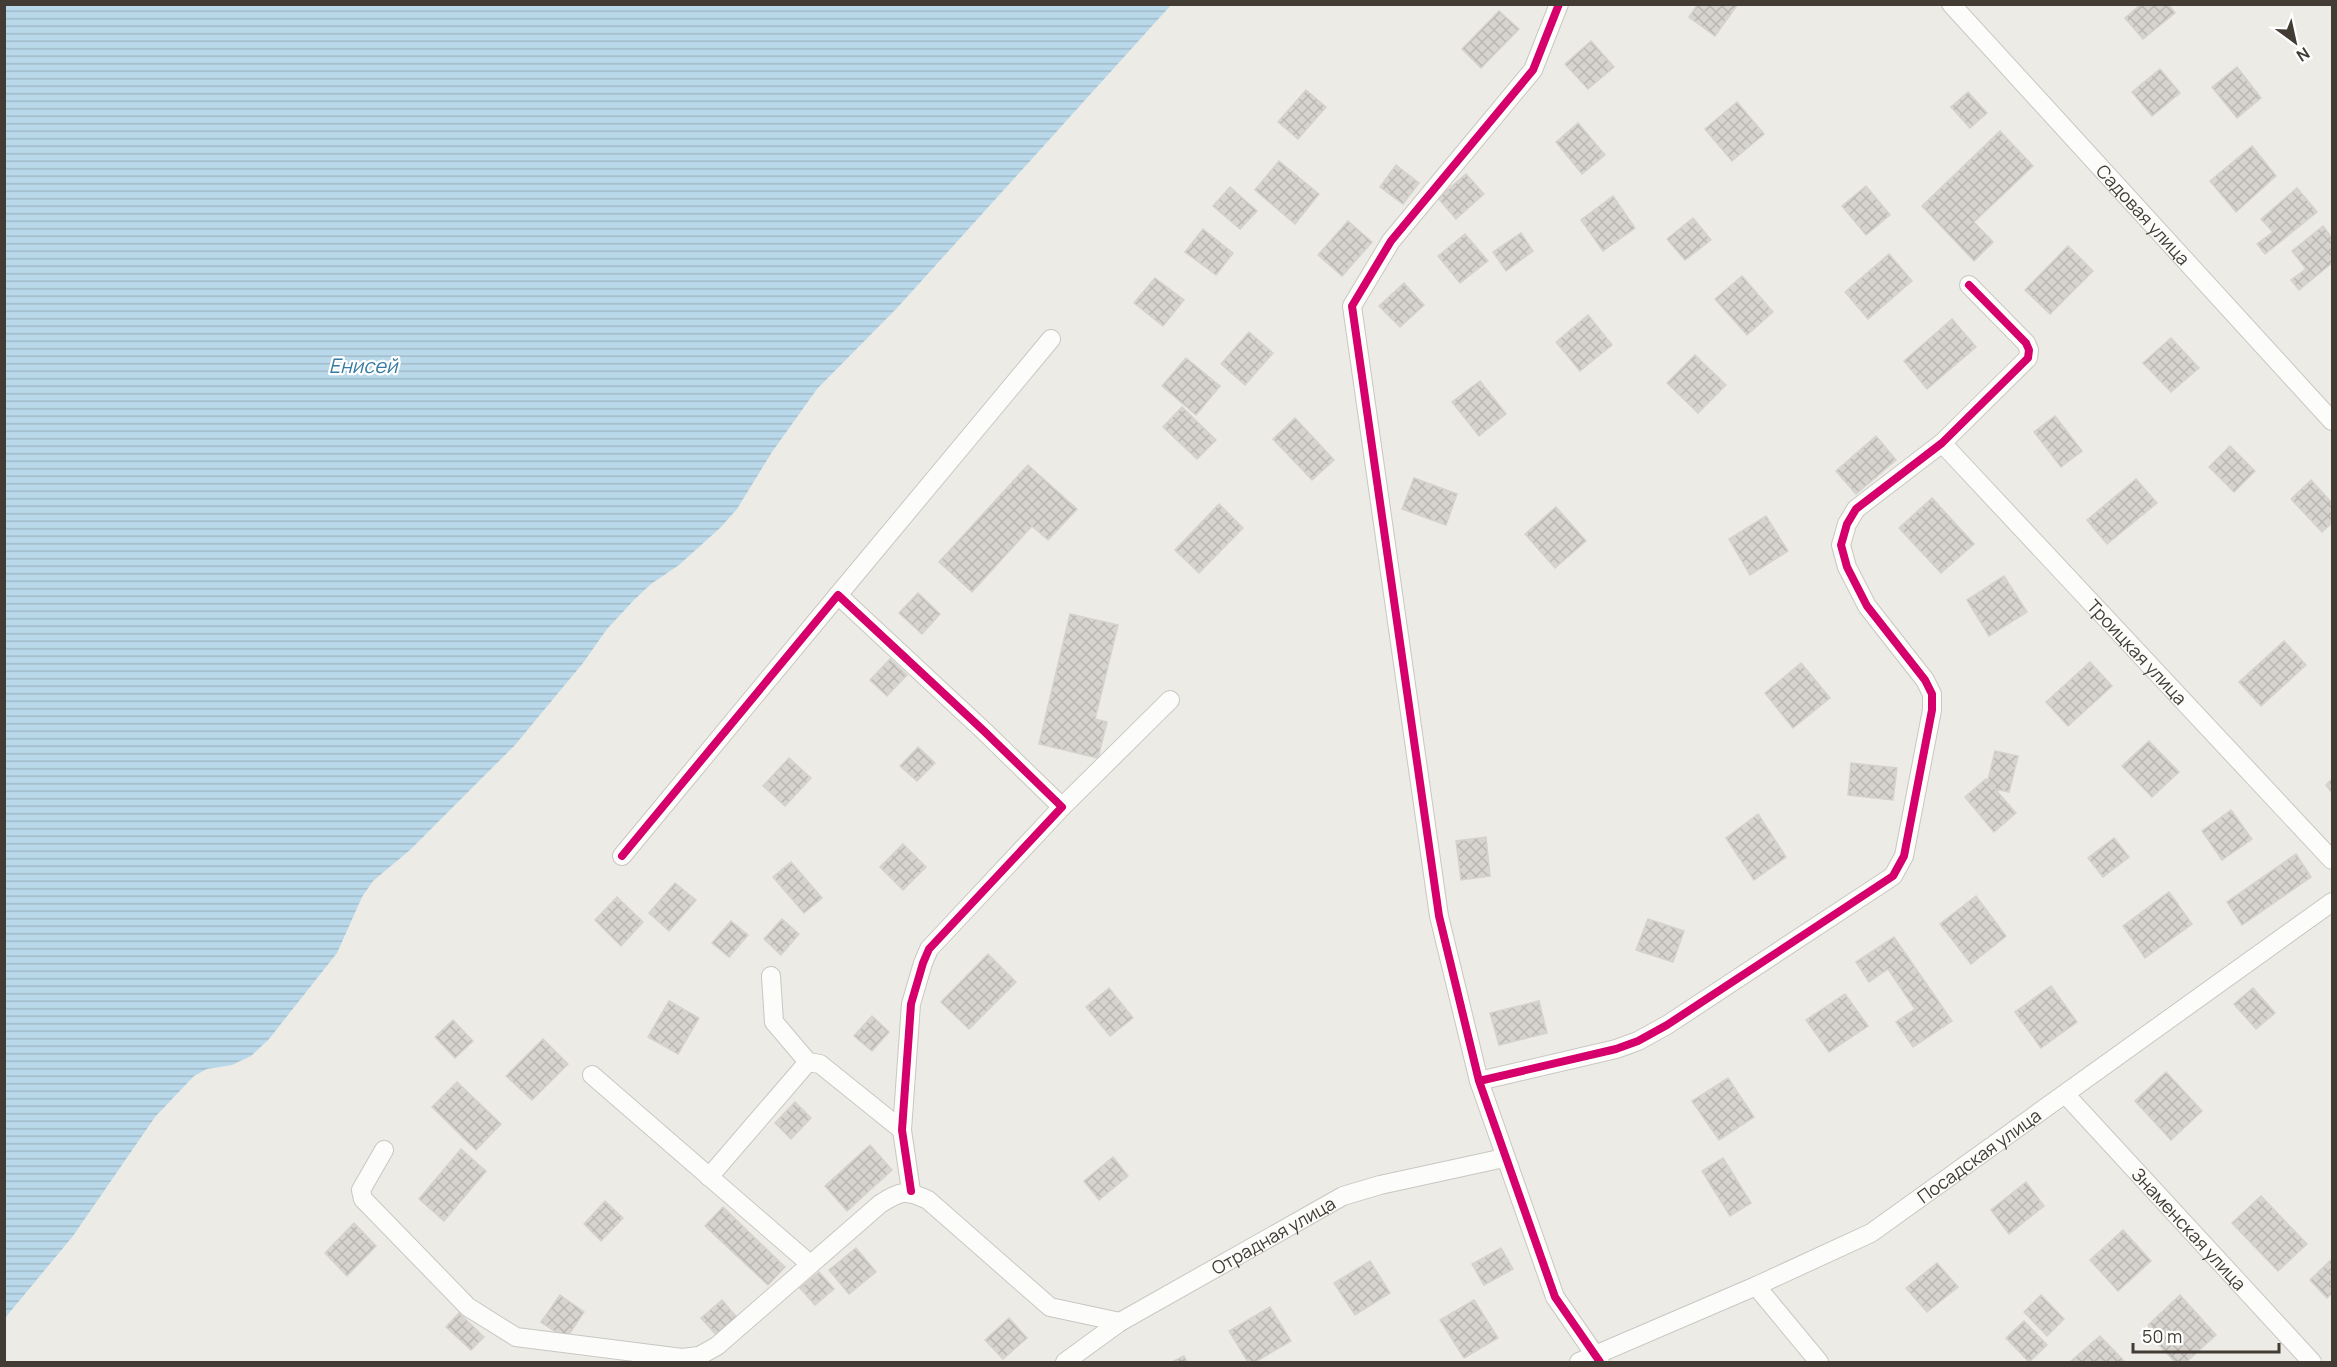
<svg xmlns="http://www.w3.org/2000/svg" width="2337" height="1367" font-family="Manrope,sans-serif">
<defs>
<pattern id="water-rules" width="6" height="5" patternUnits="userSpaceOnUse" patternTransform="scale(1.5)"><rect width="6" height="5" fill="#b9d8e9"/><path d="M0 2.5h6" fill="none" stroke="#a0bac8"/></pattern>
<pattern id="building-cross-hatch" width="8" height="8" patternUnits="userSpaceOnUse" patternTransform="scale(1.5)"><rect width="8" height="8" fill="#d7d4cf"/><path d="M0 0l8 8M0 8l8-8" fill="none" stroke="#bab7b2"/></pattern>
</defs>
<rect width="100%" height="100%" fill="#edebe6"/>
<path fill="url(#water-rules)" d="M 5,4 L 1171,5 L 897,308 L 817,389 L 772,452 L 737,509 L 720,528 L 679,565 L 651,584 L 634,600 L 607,629 L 583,663 L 515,745 L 410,850 L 373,881 L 362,897 L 337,953 L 269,1039 L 251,1056 L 232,1065 L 207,1069 L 194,1076 L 155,1117 L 73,1236 L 5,1318 Z"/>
<path fill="url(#building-cross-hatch)" stroke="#d5d2cc" stroke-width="1.5" d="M 1698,4 L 1738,4 L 1715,36 L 1689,17 Z
M 2141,4 L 2168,4 L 2175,13 L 2143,39 L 2125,18 Z
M 1499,11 L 1519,29 L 1481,68 L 1462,49 Z
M 1591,41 L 1614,67 L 1588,89 L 1565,64 Z
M 2237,67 L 2261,98 L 2237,118 L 2212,87 Z
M 2160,69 L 2180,93 L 2152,116 L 2132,92 Z
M 1306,90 L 1326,107 L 1298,139 L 1278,122 Z
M 1968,92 L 1987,113 L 1970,128 L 1951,107 Z
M 1737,102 L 1764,134 L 1732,161 L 1705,129 Z
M 1578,123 L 1605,155 L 1582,174 L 1556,142 Z
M 2000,131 L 2033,166 L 1974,222 L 1993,242 L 1974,261 L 1922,206 Z
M 2252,146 L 2276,176 L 2236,212 L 2210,181 Z
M 1279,161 L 1319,194 L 1295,224 L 1255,190 Z
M 1396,165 L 1419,183 L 1403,204 L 1380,187 Z
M 1466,174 L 1484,194 L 1456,219 L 1438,198 Z
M 1866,186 L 1890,215 L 1866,235 L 1842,206 Z
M 1230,187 L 1257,211 L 1240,229 L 1213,206 Z
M 2297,188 L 2317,212 L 2265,254 L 2257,244 L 2273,232 L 2261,219 Z
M 1613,196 L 1635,228 L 1603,251 L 1581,220 Z
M 1693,218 L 1711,240 L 1685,260 L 1667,239 Z
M 1348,221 L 1372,242 L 1342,276 L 1318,255 Z
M 2323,226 L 2332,238 L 2332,263 L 2299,290 L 2291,280 L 2306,269 L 2292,251 Z
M 1203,229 L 1233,253 L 1216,275 L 1185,252 Z
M 1521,233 L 1533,251 L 1506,271 L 1493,252 Z
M 1465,234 L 1488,261 L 1460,283 L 1438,256 Z
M 2068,246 L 2093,271 L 2050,314 L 2025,290 Z
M 1889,254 L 1912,281 L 1868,319 L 1845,292 Z
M 1742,276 L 1773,312 L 1747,335 L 1715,299 Z
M 1155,278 L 1184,300 L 1163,326 L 1134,303 Z
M 1404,283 L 1424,305 L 1400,327 L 1379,306 Z
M 1588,315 L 1612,345 L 1580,371 L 1556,342 Z
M 1952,319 L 1976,347 L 1927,389 L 1904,361 Z
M 1249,332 L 1273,353 L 1245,385 L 1221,364 Z
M 2171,338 L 2199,368 L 2171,392 L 2143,363 Z
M 1695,355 L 1726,385 L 1698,413 L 1667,383 Z
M 1186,358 L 1220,386 L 1196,415 L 1162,386 Z
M 1480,381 L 1506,414 L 1479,436 L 1452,402 Z
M 1182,407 L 1216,440 L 1197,459 L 1163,427 Z
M 2055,416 L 2082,451 L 2061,467 L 2034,432 Z
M 1295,418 L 1334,460 L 1312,480 L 1273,439 Z
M 1876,436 L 1896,460 L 1856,494 L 1836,471 Z
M 2230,446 L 2255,471 L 2234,492 L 2209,467 Z
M 1028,465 L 1077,509 L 1048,540 L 1032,526 L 972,592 L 939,562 Z
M 1414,478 L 1457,494 L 1446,525 L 1402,509 Z
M 2136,479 L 2157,503 L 2107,544 L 2087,520 Z
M 2311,480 L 2332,503 L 2332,523 L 2322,532 L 2291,499 Z
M 1932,498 L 1974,544 L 1941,573 L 1899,528 Z
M 1219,504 L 1243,528 L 1199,573 L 1175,550 Z
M 1556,507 L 1586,541 L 1555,568 L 1525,534 Z
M 1766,516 L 1788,551 L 1750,575 L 1729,539 Z
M 2004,576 L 2027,612 L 1989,636 L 1967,600 Z
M 918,593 L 940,614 L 922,634 L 899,613 Z
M 1070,614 L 1118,625 L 1095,719 L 1107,722 L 1098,758 L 1039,744 Z
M 2284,641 L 2306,665 L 2261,706 L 2239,682 Z
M 890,659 L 907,675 L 887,696 L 870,680 Z
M 2090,662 L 2112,686 L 2068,726 L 2046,702 Z
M 1801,663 L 1830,698 L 1793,728 L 1765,693 Z
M 2149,741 L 2179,772 L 2152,797 L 2122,766 Z
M 918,747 L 935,763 L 917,781 L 900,766 Z
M 1995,751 L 2018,756 L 2009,792 L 1995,789 L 2016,813 L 1994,832 L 1965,797 L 1986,779 L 1988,780 Z
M 789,758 L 811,778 L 785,806 L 763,786 Z
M 1851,763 L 1897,768 L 1893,800 L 1848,795 Z
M 2332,779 L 2332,793 L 2326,785 Z
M 2231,810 L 2252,839 L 2222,860 L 2202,831 Z
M 1758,814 L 1786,857 L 1754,880 L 1726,838 Z
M 1486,837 L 1490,876 L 1461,880 L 1456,841 Z
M 2114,838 L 2129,857 L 2103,877 L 2088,858 Z
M 903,844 L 926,867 L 903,890 L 880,867 Z
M 2296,854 L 2311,877 L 2242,925 L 2227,902 Z
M 791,862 L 822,898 L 804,913 L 773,877 Z
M 675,883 L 696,900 L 669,931 L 649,913 Z
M 2169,892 L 2192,924 L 2145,958 L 2123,926 Z
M 1976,896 L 2006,936 L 1971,964 L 1940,924 Z
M 617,897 L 643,922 L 621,946 L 595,920 Z
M 782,919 L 799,934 L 781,955 L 764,939 Z
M 1648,919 L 1684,931 L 1673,962 L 1636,950 Z
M 731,921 L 748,935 L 729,957 L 712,943 Z
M 1894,937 L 1952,1021 L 1913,1047 L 1896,1022 L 1915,1009 L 1888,969 L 1869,982 L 1856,962 Z
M 988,954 L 1016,982 L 969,1029 L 941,1002 Z
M 2051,986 L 2077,1022 L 2041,1048 L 2015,1012 Z
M 1109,988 L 1133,1018 L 1110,1036 L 1086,1007 Z
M 2253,988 L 2275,1013 L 2256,1029 L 2234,1004 Z
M 1845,994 L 1868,1026 L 1829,1052 L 1806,1020 Z
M 669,1001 L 699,1018 L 678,1054 L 648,1037 Z
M 1539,1001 L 1547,1033 L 1499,1045 L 1490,1013 Z
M 872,1016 L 889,1032 L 872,1051 L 854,1036 Z
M 453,1020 L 473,1041 L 455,1058 L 435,1037 Z
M 543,1039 L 568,1064 L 532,1100 L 506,1076 Z
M 2166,1072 L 2202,1111 L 2171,1140 L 2135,1101 Z
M 1728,1078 L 1754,1117 L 1719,1140 L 1692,1101 Z
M 457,1082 L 501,1124 L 476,1150 L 432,1107 Z
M 795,1102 L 811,1118 L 791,1139 L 775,1123 Z
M 870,1145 L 892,1170 L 847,1211 L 825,1186 Z
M 461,1149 L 486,1171 L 444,1221 L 419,1199 Z
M 1113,1157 L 1128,1176 L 1099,1200 L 1084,1181 Z
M 1723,1158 L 1751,1203 L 1730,1216 L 1702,1171 Z
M 2026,1182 L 2044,1206 L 2009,1234 L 1991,1210 Z
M 2261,1196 L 2307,1244 L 2278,1271 L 2232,1223 Z
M 605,1201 L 623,1218 L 601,1241 L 584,1224 Z
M 723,1207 L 785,1267 L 768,1285 L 705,1226 Z
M 354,1223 L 376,1246 L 347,1276 L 325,1253 Z
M 2123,1230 L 2151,1261 L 2118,1291 L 2090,1260 Z
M 856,1248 L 876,1272 L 849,1294 L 829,1270 Z
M 1501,1248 L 1513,1269 L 1484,1285 L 1472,1264 Z
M 2332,1259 L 2332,1293 L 2327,1298 L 2310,1280 Z
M 1370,1261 L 1390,1293 L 1355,1315 L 1334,1283 Z
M 1937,1263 L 1958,1287 L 1927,1312 L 1906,1288 Z
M 819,1272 L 834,1289 L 815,1305 L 800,1288 Z
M 560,1295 L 584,1312 L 566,1339 L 541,1322 Z
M 2041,1295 L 2064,1319 L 2047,1336 L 2024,1312 Z
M 2180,1295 L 2216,1335 L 2186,1362 L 2175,1362 L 2144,1329 Z
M 722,1300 L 739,1320 L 719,1338 L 701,1318 Z
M 1474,1300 L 1498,1338 L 1464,1358 L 1440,1320 Z
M 1270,1307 L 1291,1341 L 1255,1362 L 1248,1362 L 1229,1331 Z
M 459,1313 L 484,1337 L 471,1350 L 446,1327 Z
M 1009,1318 L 1027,1338 L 1003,1359 L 985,1340 Z
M 2024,1321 L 2047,1345 L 2029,1362 L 2006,1338 Z
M 2100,1336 L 2125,1362 L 2070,1362 Z
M 1184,1356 L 1187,1362 L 1172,1362 Z"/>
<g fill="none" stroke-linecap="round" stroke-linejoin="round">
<defs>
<g id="minor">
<path id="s1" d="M 1951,4 L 2332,421"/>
<path id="s2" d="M 1942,443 L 2332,860"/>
<path d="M 838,595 L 1051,339"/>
<path d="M 1062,807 L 1170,700"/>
<path d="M 622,856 L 838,595 L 985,732 L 1062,807 L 929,949 L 923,963 L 911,1004 L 902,1130 L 911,1191"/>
<path d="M 771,976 L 774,1022 L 808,1062 L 820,1064 L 902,1130"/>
<path d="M 592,1075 L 810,1264"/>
<path d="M 1479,1081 L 1439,916 L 1352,306 L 1391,241 L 1533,70 L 1559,4"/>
<path id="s3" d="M 2066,1095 L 2312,1362"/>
<path d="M 384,1150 L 361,1190 L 363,1199 L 468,1307 L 516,1337 L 682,1358 L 699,1356 L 717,1346 L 880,1204 C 900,1191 906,1189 928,1200 L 1050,1307 L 1120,1322"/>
<path d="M 709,1177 L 808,1062"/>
<path d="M 1756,1286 L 1819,1362"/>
<path id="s4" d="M 1065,1362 L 1120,1322 L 1343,1196 L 1380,1185 L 1504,1158"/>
<path id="s5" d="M 1579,1362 L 1756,1286 L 1871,1233 L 2332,902"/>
<path d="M 1600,1362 L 1555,1297 L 1479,1081 L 1616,1049 L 1638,1041 L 1667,1025 L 1893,876 L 1904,856 L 1932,710 L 1932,694 L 1925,680 L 1867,606 L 1847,567 L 1841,545 L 1847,524 L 1856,509 L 1942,443 L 2028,358 L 2029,350 L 2026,343 L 1969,285"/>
</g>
</defs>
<use href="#minor" stroke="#c9c7c2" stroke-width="20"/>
<use href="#minor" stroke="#fcfcfb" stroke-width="18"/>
<defs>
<path id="cycleway" d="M 622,856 L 838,595 L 985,732 L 1062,807 L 929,949 L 923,963 L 911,1004 L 902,1130 L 911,1191
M 1479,1081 L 1439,916 L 1352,306 L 1391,241 L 1533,70 L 1559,4
M 1600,1362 L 1555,1297 L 1479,1081 L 1616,1049 L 1638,1041 L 1667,1025 L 1893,876 L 1904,856 L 1932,710 L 1932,694 L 1925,680 L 1867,606 L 1847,567 L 1841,545 L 1847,524 L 1856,509 L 1942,443 L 2028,358 L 2029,350 L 2026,343 L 1969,285"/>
</defs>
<use href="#cycleway" stroke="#fff" stroke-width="11"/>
<use href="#cycleway" stroke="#d6006c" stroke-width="8"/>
</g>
<g text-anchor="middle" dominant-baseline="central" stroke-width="4.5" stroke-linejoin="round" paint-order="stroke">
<g font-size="18" fill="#423c34" stroke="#fff">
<text stroke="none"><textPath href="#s1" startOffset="285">Садовая улица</textPath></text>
<text stroke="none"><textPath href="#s2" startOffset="286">Троицкая улица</textPath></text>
<text stroke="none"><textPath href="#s5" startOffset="452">Посадская улица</textPath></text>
<text stroke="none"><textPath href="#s3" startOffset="182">Знаменская улица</textPath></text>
<text stroke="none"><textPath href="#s4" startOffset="244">Отрадная улица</textPath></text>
</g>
<g font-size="20" font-style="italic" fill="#367aa4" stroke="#fff">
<text x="363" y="365">Енисей</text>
</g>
</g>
<rect width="2337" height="1367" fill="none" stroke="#423c34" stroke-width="12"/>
<g transform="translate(2295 42) rotate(147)" stroke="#ffffff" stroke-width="4.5" paint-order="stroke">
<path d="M0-4.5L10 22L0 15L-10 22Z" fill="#423c34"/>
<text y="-9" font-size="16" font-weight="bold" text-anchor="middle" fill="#423c34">N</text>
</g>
<path d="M2133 1343v9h146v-9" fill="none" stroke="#423c34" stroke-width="3"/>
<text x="2142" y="1343" font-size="18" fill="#423c34" stroke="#ffffff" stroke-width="4.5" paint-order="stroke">50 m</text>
</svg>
